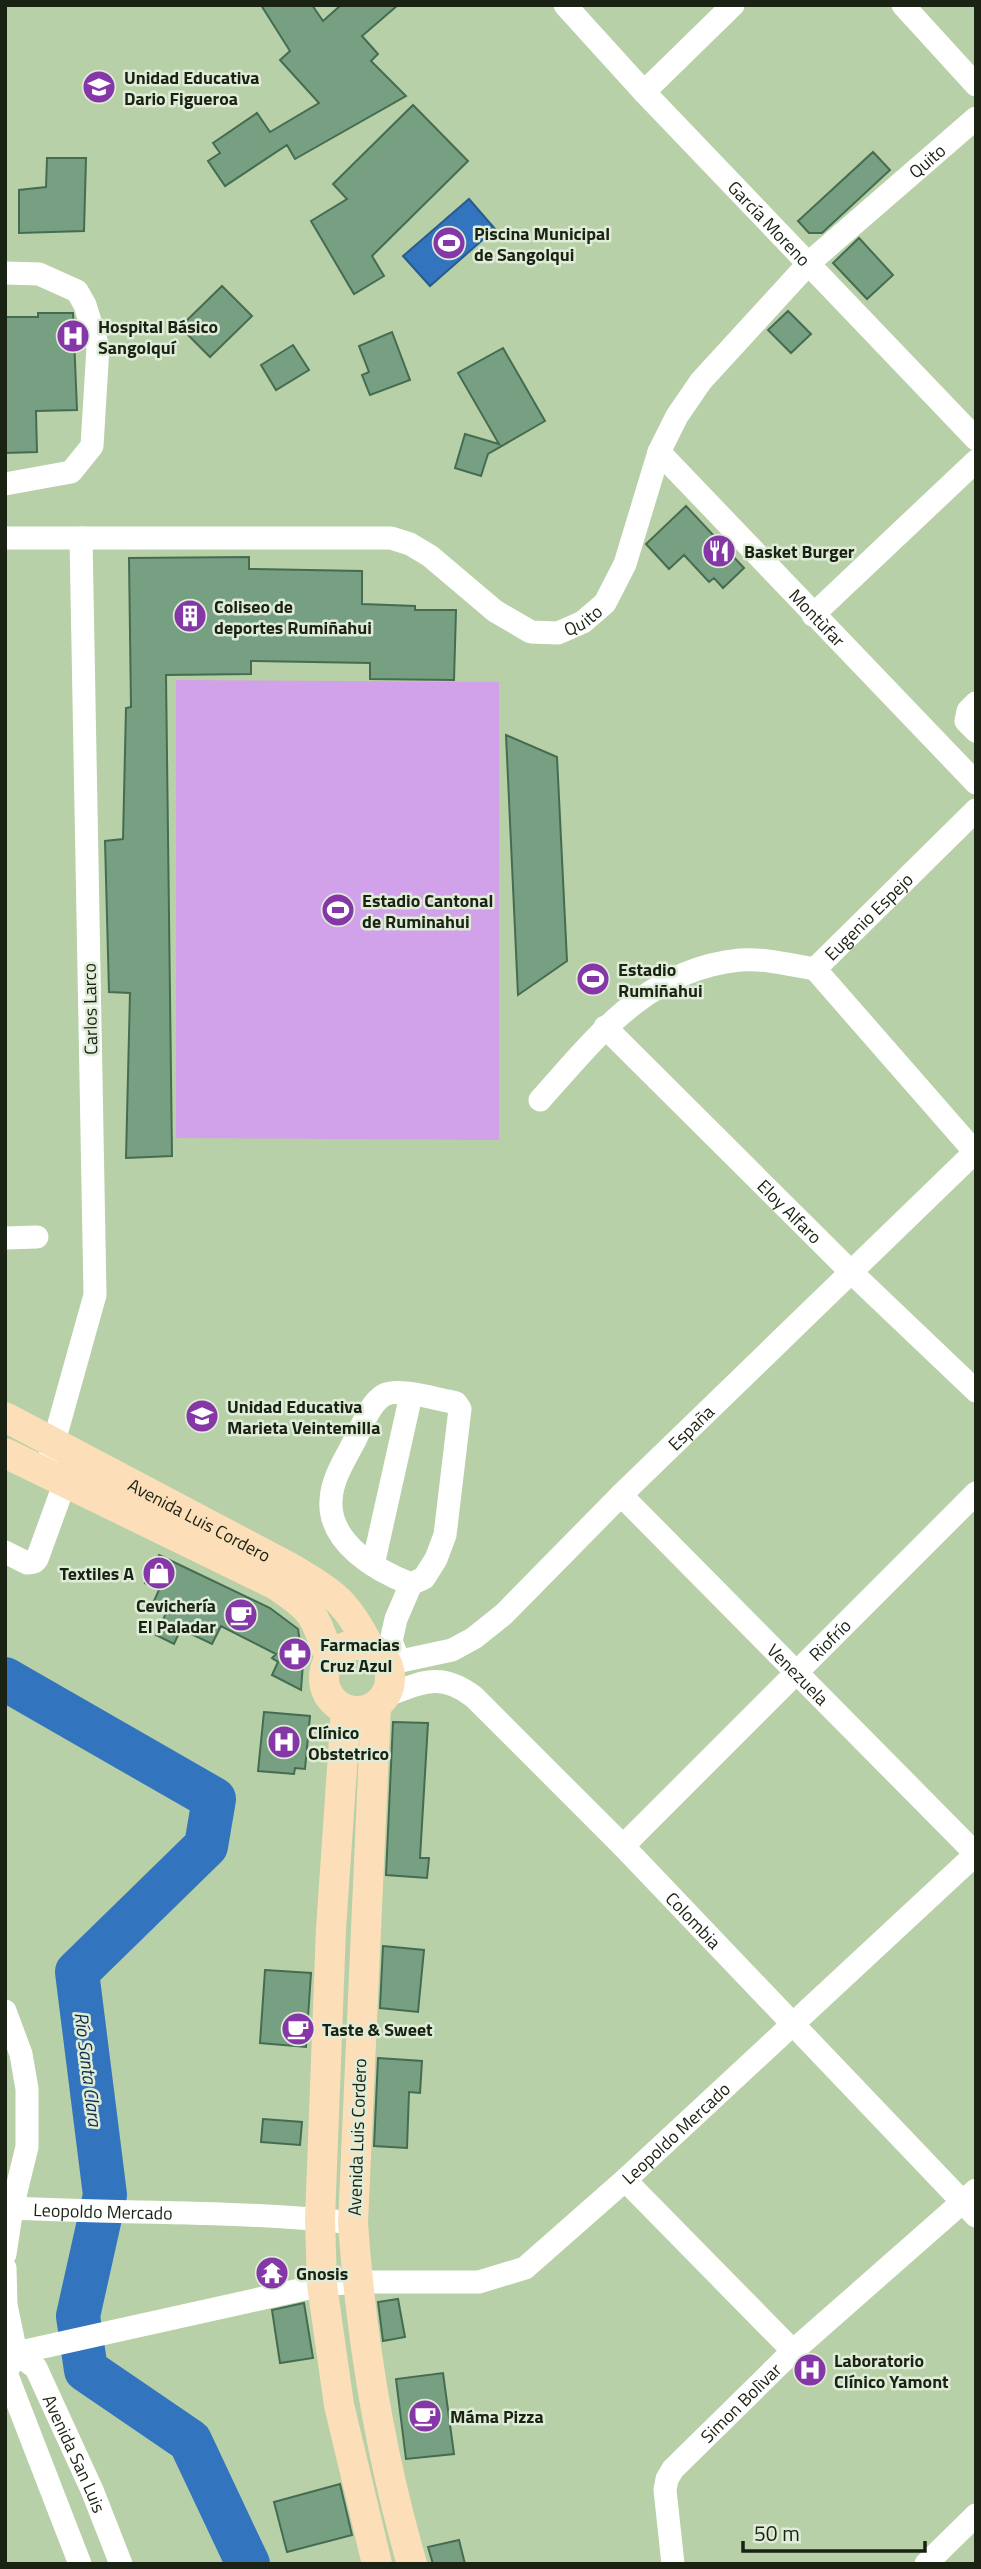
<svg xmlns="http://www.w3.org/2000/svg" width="981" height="2569" font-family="'Titillium Web',sans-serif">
<rect width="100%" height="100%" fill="#b7d0a7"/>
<path fill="#d1a2e9" d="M 176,680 L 499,682 L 499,1140 L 176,1138 Z"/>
<path fill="#3274be" stroke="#2a5b8b" stroke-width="2" d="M 469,199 L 495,229 L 430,286 L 403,256 Z"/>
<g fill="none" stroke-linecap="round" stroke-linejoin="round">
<path stroke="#3274be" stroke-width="44" d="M 5,1679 L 214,1799 L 206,1846 L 77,1972 L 105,2195 L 78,2316 L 86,2370 L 190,2441 L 248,2564"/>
</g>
<path fill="#77a083" stroke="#456c51" stroke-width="2" d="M 261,5 L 312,5 L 323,21 L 341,5 L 398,5 L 362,36 L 378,54 L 371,61 L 406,96 L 295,159 L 287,145 L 225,186 L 208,161 L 220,153 L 213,143 L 257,113 L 270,132 L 319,103 L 280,60 L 290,51 Z
M 413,105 L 468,161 L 372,256 L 384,276 L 354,294 L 311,221 L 347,199 L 333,184 Z
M 873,152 L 890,170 L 822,233 L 809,233 L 798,221 Z
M 47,158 L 86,158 L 84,231 L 19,233 L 19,190 L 46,187 Z
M 859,238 L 893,275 L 867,299 L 833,263 Z
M 222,286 L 252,316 L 210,357 L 180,327 Z
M 788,311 L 811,334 L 791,353 L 768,330 Z
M 38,313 L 73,313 L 77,410 L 36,411 L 37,452 L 5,453 L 5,317 L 38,317 Z
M 392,332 L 410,380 L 370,395 L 362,375 L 369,372 L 359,346 Z
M 293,345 L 309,370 L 276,390 L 261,365 Z
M 503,348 L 545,421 L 488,454 L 481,476 L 455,468 L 465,434 L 499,444 L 458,373 Z
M 686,506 L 744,568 L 723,588 L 714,578 L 709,582 L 684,555 L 669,569 L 646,544 Z
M 249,557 L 249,569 L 362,571 L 362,604 L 415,606 L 415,610 L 456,610 L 454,680 L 370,679 L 370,663 L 251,661 L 251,674 L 166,675 L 172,1156 L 126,1158 L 130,993 L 109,992 L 105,841 L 123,839 L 126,708 L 131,707 L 129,558 Z
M 506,735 L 557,757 L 567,961 L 518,995 Z
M 159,1555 L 270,1608 L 298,1629 L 303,1663 L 301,1690 L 272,1675 L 278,1662 L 272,1658 L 276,1654 L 221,1626 L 212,1644 L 181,1629 L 174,1644 L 156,1635 L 168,1609 L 154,1601 L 159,1590 L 145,1583 Z
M 264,1712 L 310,1716 L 305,1769 L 295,1768 L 294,1774 L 258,1771 Z
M 393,1722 L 428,1723 L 420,1858 L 429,1858 L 427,1878 L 386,1875 Z
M 383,1946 L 424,1950 L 418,2012 L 380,2008 Z
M 265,1970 L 311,1973 L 306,2047 L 260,2043 Z
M 378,2058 L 422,2061 L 420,2093 L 409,2092 L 407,2148 L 374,2146 Z
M 263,2119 L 302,2122 L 300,2145 L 261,2142 Z
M 398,2299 L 405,2337 L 383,2341 L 378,2302 Z
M 304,2303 L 313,2358 L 280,2363 L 272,2310 Z
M 443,2373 L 454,2454 L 406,2459 L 396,2379 Z
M 340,2484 L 352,2535 L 287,2552 L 274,2502 Z
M 459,2540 L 465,2564 L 433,2564 L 428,2547 Z"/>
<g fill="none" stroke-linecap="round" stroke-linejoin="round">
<g stroke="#fff" stroke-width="23">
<path id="s1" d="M 565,5 L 644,92 L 976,439"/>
<path d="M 903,5 L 976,85"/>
<path d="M 644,92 L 733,5"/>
<path d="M 5,273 L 39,274 L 77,291 L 85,305 L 98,347 L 92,446 L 71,472 L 5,484"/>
<path id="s2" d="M 659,452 L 976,783"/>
<path id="s3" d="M 5,538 L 391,538 L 410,544 L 430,556 L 495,611 L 531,632 L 558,633 L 583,622 L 605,603 L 625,564 L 659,452 L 677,416 L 701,381 L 810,262 L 976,118"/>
<path d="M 813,615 L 976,461"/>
<path d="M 976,703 L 968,711 L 966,721 L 976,731"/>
<path id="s4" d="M 815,969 L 976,810"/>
<path id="s5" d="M 605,1027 L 851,1272 L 976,1391"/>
<path d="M 540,1100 C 597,1036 648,969 740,960 C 764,958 791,965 815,969"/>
<path d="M 5,1238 L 37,1237"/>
<path d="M 50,1456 L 95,1295 L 81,538"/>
<path id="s6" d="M 621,1495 L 976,1854"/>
<path d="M 5,1552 L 27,1563 L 34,1562 L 37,1559 L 65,1482"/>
<path d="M 373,1565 L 411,1395"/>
<path d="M 399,1661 L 391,1641 L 396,1619 L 411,1584 L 424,1578 L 436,1559 L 445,1535 L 460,1409 L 456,1403 L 448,1401 C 432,1398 398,1388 384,1395 C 370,1403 362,1426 355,1440 C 345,1459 332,1479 331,1500 C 328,1543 377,1571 411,1584"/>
<path id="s7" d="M 387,1664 L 452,1650 L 474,1638 L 504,1614 L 621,1495 L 975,1152 L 815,969"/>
<path id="s8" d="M 385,1696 C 421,1683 440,1671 474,1697 L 623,1846 L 976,2216"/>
<path id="s9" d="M 623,1846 L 976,1493"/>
<path d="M 5,2011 L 21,2054 L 27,2089 L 27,2147 L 12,2208 L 5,2254"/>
<path d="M 625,2180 L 793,2351"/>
<path id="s10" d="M 12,2208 C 126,2214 240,2210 353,2223"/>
<path d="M 5,2268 L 6,2305 L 16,2353 L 6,2373 L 80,2564"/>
<path id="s11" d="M 16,2353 L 322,2285 L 357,2282 L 479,2282 L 525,2268 L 625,2180 L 976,1854"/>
<path id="s12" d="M 16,2353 L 36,2368 L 92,2490 L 121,2564"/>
<path id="s13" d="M 673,2564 L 665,2490 L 667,2479 L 673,2469 L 793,2351 L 976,2190"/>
<path d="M 926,2564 L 976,2515"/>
</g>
<g stroke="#fcdfb9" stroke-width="30">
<path id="s14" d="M 5,1417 L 289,1567 C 334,1594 346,1600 370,1648"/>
<path d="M 5,1453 L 276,1585 C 316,1612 314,1615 330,1659"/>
<circle cx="357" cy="1678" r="33"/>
<path d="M 376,1705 L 353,2223 C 361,2338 380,2453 412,2564"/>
<path d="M 346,1710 L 331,1929 L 320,2219 L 322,2285 L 339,2405 L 377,2564"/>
</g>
</g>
<defs>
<symbol id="school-disc" viewBox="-11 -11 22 22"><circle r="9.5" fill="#8537a8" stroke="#dfecd7"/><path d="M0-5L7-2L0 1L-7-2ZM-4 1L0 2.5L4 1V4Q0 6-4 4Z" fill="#fff"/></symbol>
<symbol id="stadium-disc" viewBox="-11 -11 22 22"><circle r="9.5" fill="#8537a8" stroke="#dfecd7"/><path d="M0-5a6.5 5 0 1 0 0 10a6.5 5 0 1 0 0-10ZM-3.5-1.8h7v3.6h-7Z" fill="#fff"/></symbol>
<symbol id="hospital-disc" viewBox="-11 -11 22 22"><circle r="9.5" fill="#8537a8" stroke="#dfecd7"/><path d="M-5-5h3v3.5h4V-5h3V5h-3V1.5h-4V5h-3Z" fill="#fff"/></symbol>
<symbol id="restaurant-disc" viewBox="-11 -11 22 22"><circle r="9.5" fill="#8537a8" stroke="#dfecd7"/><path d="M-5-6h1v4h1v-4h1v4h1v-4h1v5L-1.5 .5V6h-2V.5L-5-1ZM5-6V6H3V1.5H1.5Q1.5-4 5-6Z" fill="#fff"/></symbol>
<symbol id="building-disc" viewBox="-11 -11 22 22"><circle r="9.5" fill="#8537a8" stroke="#dfecd7"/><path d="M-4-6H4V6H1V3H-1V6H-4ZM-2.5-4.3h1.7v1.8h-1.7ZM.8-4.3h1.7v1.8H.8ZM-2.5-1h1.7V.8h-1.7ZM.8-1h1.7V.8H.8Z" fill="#fff"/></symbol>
<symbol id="shop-disc" viewBox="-11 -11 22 22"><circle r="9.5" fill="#8537a8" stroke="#dfecd7"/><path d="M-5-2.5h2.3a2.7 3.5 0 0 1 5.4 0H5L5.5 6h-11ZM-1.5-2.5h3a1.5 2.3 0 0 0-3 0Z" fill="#fff"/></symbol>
<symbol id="cafe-disc" viewBox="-11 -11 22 22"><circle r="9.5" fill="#8537a8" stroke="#dfecd7"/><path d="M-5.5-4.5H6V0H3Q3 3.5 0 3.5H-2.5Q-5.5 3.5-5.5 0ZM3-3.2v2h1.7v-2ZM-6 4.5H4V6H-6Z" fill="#fff"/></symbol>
<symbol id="pharmacy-disc" viewBox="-11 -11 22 22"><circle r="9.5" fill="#8537a8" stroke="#dfecd7"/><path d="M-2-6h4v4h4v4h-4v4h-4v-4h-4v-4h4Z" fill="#fff"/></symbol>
<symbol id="temple-disc" viewBox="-11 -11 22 22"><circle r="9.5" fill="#8537a8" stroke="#dfecd7"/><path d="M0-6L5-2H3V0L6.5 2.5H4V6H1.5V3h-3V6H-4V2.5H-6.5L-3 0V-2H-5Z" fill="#fff"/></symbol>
</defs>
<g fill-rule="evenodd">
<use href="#school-disc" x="80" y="68" width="38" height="38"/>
<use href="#stadium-disc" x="430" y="224" width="38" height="38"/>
<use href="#hospital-disc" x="54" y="317" width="38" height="38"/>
<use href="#restaurant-disc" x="700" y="532" width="38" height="38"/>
<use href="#building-disc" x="171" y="597" width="38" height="38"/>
<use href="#stadium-disc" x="319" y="891" width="38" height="38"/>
<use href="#stadium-disc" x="574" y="960" width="38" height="38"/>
<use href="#school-disc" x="183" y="1397" width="38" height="38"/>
<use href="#shop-disc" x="140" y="1554" width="38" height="38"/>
<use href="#cafe-disc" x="222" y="1596" width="38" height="38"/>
<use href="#pharmacy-disc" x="276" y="1635" width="38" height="38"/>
<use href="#hospital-disc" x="265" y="1723" width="38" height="38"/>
<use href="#cafe-disc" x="279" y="2010" width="38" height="38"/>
<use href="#temple-disc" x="253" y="2254" width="38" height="38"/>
<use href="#hospital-disc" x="791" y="2351" width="38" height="38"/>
<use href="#cafe-disc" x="406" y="2397" width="38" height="38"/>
</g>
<g text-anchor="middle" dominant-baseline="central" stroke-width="5" stroke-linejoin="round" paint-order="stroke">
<g font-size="18" font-weight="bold" fill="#192213" stroke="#dfecd7" text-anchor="start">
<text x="124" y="77">Unidad Educativa<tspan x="124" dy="21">Dario Figueroa</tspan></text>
<text x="474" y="233">Piscina Municipal<tspan x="474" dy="21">de Sangolqui</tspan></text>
<text x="98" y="326">Hospital Básico<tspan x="98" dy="21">Sangolquí</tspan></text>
<text x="744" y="551">Basket Burger</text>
<text x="214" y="606">Coliseo de<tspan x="214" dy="21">deportes Rumiñahui</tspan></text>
<text x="362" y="900">Estadio Cantonal<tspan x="362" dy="21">de Ruminahui</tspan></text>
<text x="618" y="969">Estadio<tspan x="618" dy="21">Rumiñahui</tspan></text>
<text x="227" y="1406">Unidad Educativa<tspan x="227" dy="21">Marieta Veintemilla</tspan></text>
<text x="134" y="1573" text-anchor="end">Textiles A</text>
<text x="216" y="1605" text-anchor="end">Cevichería<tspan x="216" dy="21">El Paladar</tspan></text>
<text x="320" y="1644">Farmacias<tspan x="320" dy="21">Cruz Azul</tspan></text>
<text x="308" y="1732">Clínico<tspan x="308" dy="21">Obstetrico</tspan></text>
<text x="322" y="2029">Taste &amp; Sweet</text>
<text x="296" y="2273">Gnosis</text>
<text x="834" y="2360">Laboratorio<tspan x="834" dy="21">Clínico Yamont</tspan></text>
<text x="450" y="2416">Máma Pizza</text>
</g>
<g font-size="18" fill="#192213" stroke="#dfecd7">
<text stroke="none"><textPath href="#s3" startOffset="1199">Quito</textPath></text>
<text stroke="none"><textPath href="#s1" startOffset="299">García Moreno</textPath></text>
<text stroke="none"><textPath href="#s3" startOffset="611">Quito</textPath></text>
<text stroke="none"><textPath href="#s2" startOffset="229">Montùfar</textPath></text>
<text stroke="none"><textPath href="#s4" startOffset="75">Eugenio Espejo</textPath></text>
<text transform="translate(90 1009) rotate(-91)">Carlos Larco</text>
<text stroke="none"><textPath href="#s5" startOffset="261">Eloy Alfaro</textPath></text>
<text stroke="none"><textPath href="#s7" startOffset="394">España</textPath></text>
<text stroke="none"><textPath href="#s14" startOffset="220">Avenida Luis Cordero</textPath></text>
<text stroke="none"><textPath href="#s9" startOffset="292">Riofrío</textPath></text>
<text stroke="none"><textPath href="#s6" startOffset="252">Venezuela</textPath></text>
<text stroke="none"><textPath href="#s8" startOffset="408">Colombia</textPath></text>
<text stroke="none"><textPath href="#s11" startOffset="721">Leopoldo Mercado</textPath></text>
<text transform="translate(357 2137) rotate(-88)">Avenida Luis Cordero</text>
<text stroke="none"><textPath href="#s10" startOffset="91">Leopoldo Mercado</textPath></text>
<text stroke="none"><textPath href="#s13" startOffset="192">Simon Bolìvar</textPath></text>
<text stroke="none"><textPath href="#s12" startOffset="119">Avenida San Luis</textPath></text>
</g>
<g font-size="19" font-style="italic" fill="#122d4c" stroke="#dfecd7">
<text transform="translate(89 2069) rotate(83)">Río Santa Clara</text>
</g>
</g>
<rect width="981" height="2569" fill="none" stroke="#192213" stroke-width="14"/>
<path d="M743 2541v10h182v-10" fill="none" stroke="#192213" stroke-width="3.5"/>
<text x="754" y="2541" font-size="21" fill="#192213" stroke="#dfecd7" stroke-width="5" paint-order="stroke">50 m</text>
</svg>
